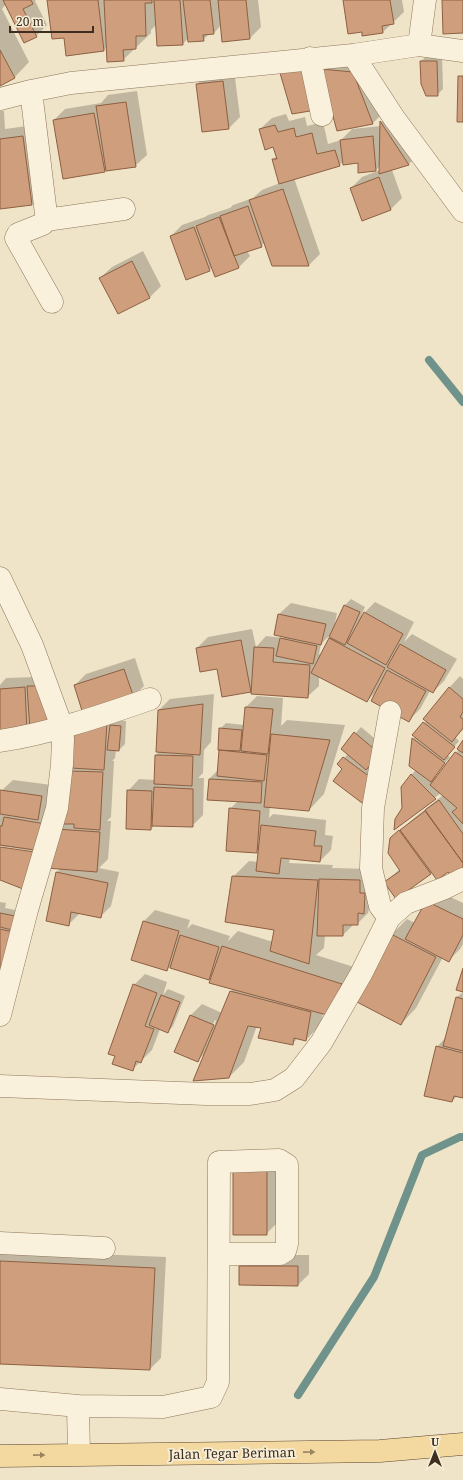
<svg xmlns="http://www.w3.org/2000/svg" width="463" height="1480" font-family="'Noto Serif',serif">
<rect width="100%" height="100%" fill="#f0e4c8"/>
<path fill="#0003" fill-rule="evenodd" d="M 0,0 L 36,0 L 35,1 L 47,25 L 36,36 L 6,4 L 2,9 L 29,62 L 14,78 L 0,85 Z
M 48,0 L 258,0 L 261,27 L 250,38 L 221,25 L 214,33 L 210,33 L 203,40 L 188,38 L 183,44 L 158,45 L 157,24 L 151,30 L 151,33 L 123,60 L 107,47 L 104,50 L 65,37 Z
M 344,0 L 402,0 L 404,12 L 383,32 L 363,31 Z
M 442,55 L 443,89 L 437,95 L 421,61 L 427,56 Z
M 364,61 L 384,112 L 373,123 L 329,96 L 321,69 Z
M 234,70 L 240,117 L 229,128 L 197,84 L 208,73 Z
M 137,91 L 147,155 L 135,166 L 107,168 L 104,171 L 54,120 L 65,109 L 101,103 L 108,95 Z
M 0,111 L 4,111 L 5,129 L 34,125 L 43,193 L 32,204 L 0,208 Z
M 286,114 L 289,121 L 305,117 L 307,126 L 323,122 L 328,144 L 341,140 L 352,129 L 381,126 L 381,122 L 386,117 L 414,159 L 409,164 L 392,170 L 402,198 L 391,209 L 363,219 L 351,188 L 362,177 L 380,170 L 380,166 L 376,170 L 358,162 L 344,161 L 339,165 L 294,178 L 320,254 L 309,265 L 273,265 L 265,242 L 261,246 L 247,251 L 250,256 L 239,267 L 212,268 L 209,270 L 171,236 L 182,225 L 205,217 L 208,215 L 230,208 L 233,205 L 253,198 L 262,190 L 280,183 L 273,159 L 277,156 L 274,146 L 260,129 L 272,118 Z
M 143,251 L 161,286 L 150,297 L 118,313 L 100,278 L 112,267 Z
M 351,599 L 365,607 L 361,616 L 375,602 L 414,622 L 404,642 L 412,634 L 457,659 L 444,681 L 433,692 L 430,691 L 420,709 L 409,720 L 377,691 L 367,701 L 319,676 L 319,686 L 307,697 L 252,689 L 250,691 L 218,668 L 197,648 L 208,637 L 252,629 L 256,647 L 266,636 L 284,638 L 284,636 L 276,634 L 279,614 L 291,603 L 337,613 L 334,628 L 345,605 ZM 329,636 L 332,637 L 322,654 L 319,654 L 321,644 Z
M 135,658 L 144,686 L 133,697 L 75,685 L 86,674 Z
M 460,676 L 463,679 L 463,730 L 455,737 L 459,741 L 447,755 L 450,757 L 435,776 L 437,778 L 459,749 L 463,742 L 463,873 L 448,870 L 432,872 L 430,874 L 385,882 L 400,869 L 391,839 L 413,819 L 443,795 L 441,793 L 395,828 L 403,808 L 411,775 L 416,770 L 410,766 L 413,739 L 449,688 Z
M 36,677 L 54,722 L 0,738 L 0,685 L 6,678 Z
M 214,694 L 211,742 L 204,750 L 203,773 L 198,778 L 204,778 L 203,815 L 192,826 L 155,825 L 151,829 L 128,791 L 139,779 L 155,780 L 156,755 L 160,751 L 159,710 L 170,699 Z
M 257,696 L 283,698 L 281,726 L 287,720 L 345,725 L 324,794 L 309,810 L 270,806 L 269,818 L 273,814 L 326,820 L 325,835 L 333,836 L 331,850 L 320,861 L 290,858 L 289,863 L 333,865 L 332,868 L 371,869 L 375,901 L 369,908 L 368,913 L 357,924 L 354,924 L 343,935 L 325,935 L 324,948 L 316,955 L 357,968 L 323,1013 L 321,1024 L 306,1040 L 298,1038 L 292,1044 L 262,1027 L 257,1026 L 244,1062 L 229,1077 L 205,1053 L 197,1061 L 175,1052 L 191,1015 L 202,1004 L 222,1013 L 231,991 L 234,989 L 213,975 L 208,979 L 170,967 L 167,970 L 144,921 L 155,910 L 190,920 L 187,929 L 192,924 L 230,936 L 228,941 L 238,931 L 273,942 L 275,929 L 233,877 L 249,861 L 258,862 L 259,849 L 256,852 L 230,809 L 238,801 L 209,779 L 218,770 L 220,750 L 222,749 L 220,729 L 226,723 L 244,725 L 246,707 ZM 215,1020 L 216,1021 L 204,1049 L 202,1049 Z
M 117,720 L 126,721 L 125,744 L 119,750 L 116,750 L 115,758 L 112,761 L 114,761 L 111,817 L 107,821 L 111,821 L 108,859 L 99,868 L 119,872 L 111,906 L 100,917 L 80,913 L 68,925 L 47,920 L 57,872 L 61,868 L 47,867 L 71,771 L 75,767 L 74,731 Z
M 361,727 L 385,747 L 379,782 L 344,769 L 338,764 L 348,754 L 342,749 Z
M 13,780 L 52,785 L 49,808 L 45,811 L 56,813 L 52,839 L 49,842 L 52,842 L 39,878 L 28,890 L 0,879 L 0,848 L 46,855 L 47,853 L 0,846 L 0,815 L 1,814 L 0,813 L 0,801 L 1,791 Z
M 438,891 L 463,903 L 463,944 L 460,949 L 449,960 L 443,957 L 416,1008 L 401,1024 L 392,934 L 407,919 L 415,923 Z
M 0,902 L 6,903 L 5,908 L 20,911 L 0,1006 Z
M 145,974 L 167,982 L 163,995 L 168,989 L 185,996 L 173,1026 L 168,1032 L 160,1029 L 152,1050 L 132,1070 L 134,985 Z
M 463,992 L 463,1097 L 458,1095 L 452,1101 L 437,1047 L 446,1037 L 457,997 Z
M 278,1154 L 277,1223 L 266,1234 L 234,1165 Z
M 0,1250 L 166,1257 L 161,1358 L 150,1369 L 0,1363 Z
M 251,1255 L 309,1255 L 309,1274 L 298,1285 L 240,1266 Z"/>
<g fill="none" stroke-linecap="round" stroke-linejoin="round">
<path stroke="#6f938a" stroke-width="8" d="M 429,360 L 463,402
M 298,1395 L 374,1277 L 422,1155 L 460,1137 L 463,1137"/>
</g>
<path fill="#cf9f7d" stroke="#8d5f41" d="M 3,0 L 31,0 L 33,4 L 23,9 L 37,37 L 24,43 Z
M 47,0 L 98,0 L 104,51 L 66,56 L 64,38 L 52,39 Z
M 104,0 L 152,0 L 152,3 L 145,3 L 146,36 L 136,36 L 136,49 L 123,50 L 124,61 L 107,62 Z
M 154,0 L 180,0 L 183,45 L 157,46 Z
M 183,0 L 210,0 L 214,34 L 203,35 L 204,41 L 188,42 Z
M 218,0 L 246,0 L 250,39 L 222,42 Z
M 343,0 L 390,0 L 394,24 L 382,26 L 383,33 L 362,36 L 362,32 L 348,34 Z
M 442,0 L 463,0 L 463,33 L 443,34 Z
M 0,50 L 15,78 L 0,86 Z
M 420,61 L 437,61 L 438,96 L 426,96 L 421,84 Z
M 304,69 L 316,110 L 292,114 L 280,73 Z
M 320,69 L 353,72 L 373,124 L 337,131 Z
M 458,76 L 463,76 L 463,122 L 457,122 Z
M 223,81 L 229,129 L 202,132 L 196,84 Z
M 126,102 L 136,167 L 106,171 L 96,106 Z
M 94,113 L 105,172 L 63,179 L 53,120 Z
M 380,121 L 409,165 L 379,174 Z
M 275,125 L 278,132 L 294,128 L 296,137 L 312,133 L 317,154 L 335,150 L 340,166 L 279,184 L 272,159 L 277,159 L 273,147 L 265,150 L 259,129 Z
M 23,136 L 32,205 L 0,209 L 0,139 Z
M 373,136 L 376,171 L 358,173 L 358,163 L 343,165 L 340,140 Z
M 379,177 L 391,210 L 362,221 L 350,188 Z
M 283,189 L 309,266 L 272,266 L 249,200 Z
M 248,206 L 262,247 L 234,256 L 220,216 Z
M 219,217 L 239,268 L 215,277 L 196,226 Z
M 194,227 L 210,271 L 186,280 L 170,236 Z
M 132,261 L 150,298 L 118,314 L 99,278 Z
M 344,605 L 360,612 L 345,645 L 329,637 Z
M 364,612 L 403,634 L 386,665 L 347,643 Z
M 278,614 L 326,624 L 321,645 L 274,635 Z
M 280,638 L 317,646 L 313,664 L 276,656 Z
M 329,638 L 385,668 L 367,702 L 311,673 Z
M 241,640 L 251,692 L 222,697 L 217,669 L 200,672 L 196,648 Z
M 400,644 L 446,670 L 433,693 L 387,667 Z
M 254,647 L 274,648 L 273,662 L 310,665 L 308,698 L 251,694 Z
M 124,669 L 134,698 L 83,714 L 74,685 Z
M 387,670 L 426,691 L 409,722 L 371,701 Z
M 27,686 L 47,686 L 48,729 L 30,730 Z
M 25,687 L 27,732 L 0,739 L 0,689 Z
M 449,687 L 463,699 L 463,712 L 460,717 L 463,719 L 463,728 L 452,742 L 423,719 Z
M 203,704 L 200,755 L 156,752 L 158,710 Z
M 245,707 L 273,709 L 268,754 L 241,751 Z
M 423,722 L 455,747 L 444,760 L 412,735 Z
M 107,723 L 104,770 L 71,768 L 73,731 Z
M 110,725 L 121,726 L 119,751 L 107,750 Z
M 219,728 L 242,730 L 240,751 L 218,750 Z
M 354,732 L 380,754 L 366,770 L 341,749 Z
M 271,734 L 330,740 L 309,811 L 264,807 Z
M 412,738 L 445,763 L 431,782 L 409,766 Z
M 463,740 L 463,753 L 457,749 Z
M 219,750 L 267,755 L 264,781 L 217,776 Z
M 455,752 L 463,757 L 463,824 L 452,812 L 457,808 L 430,785 Z
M 155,755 L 193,756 L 192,786 L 154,784 Z
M 343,757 L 374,780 L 366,806 L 333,781 L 342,769 L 337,764 Z
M 70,771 L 103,772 L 100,830 L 74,828 L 74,824 L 58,824 Z
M 411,774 L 436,799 L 394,830 L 395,819 L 402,808 L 401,787 Z
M 209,779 L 262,782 L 261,803 L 207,800 Z
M 154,787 L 193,789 L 193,827 L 152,826 Z
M 0,790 L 42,796 L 38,820 L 0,814 Z
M 127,790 L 152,791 L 151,830 L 126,829 Z
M 439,800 L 463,834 L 463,863 L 425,810 Z
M 229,808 L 260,811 L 257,853 L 226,851 Z
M 425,811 L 463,863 L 463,875 L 455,881 L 448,872 L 437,880 L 400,830 Z
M 4,817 L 46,824 L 42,851 L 0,845 L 0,826 L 2,826 Z
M 261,825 L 316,831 L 314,846 L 322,846 L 320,862 L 281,858 L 279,874 L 256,871 Z
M 56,829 L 100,832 L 97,872 L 46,868 Z
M 399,830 L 431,874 L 396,899 L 384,882 L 400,871 L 388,853 L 390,838 Z
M 0,847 L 42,853 L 28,891 L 0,880 Z
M 56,872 L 108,883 L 101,918 L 71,912 L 69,926 L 46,921 Z
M 232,876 L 318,880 L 309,964 L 270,951 L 274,930 L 225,922 Z
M 319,879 L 360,880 L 360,893 L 365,893 L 364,914 L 358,913 L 358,925 L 343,925 L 343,936 L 317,936 Z
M 426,901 L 463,919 L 463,935 L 449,962 L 405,939 Z
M 0,913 L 15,916 L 12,930 L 0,927 Z
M 143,921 L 179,931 L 167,971 L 131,960 Z
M 0,929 L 13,932 L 0,987 Z
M 391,934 L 436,957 L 401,1025 L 357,1002 Z
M 180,935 L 219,947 L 209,980 L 170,968 Z
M 222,946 L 342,984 L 327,1015 L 209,983 Z
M 463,968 L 463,992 L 456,990 Z
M 133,984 L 157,993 L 145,1026 L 154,1029 L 141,1063 L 136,1061 L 133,1071 L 112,1064 L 115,1056 L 108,1054 Z
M 230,991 L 311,1012 L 306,1041 L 294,1038 L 293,1045 L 258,1038 L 261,1028 L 248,1026 L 229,1078 L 193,1081 Z
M 161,995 L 180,1002 L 168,1033 L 149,1025 Z
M 456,997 L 463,999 L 463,1051 L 443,1046 Z
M 190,1015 L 214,1025 L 198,1062 L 174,1052 Z
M 436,1046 L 463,1053 L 463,1098 L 454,1096 L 452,1102 L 424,1096 Z
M 233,1164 L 267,1165 L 267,1235 L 233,1235 Z
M 0,1261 L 155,1268 L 150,1370 L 0,1364 Z
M 239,1266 L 298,1266 L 298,1286 L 239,1285 Z"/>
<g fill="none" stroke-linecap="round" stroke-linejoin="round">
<defs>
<path id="minor" d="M 419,45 L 425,0
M 353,55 L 394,118 L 463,211
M 310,58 L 322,115
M 31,91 L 46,214 L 46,220 L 43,224 L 18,234 L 16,238 L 52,302
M 0,99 L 31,91 L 71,83 L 353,55 L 419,45 L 463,51
M 46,220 L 124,209
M 0,578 L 32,645 L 62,727 L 63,739 L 62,764 L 57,808 L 27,910 L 0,1015
M 0,741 C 51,733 101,716 150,699
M 389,918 L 380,906 L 371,868 L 373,808 L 390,712
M 0,1086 L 206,1094 L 250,1094 L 275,1090 L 294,1078 L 321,1043 L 361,974 L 389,918 L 406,903 L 445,888 L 463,879
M 0,1243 L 104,1248
M 0,1399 L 78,1406
M 79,1454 L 78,1406 L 163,1407 L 211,1397 L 218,1382 L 219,1162 L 279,1160 L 287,1165 L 287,1244 L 285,1251 L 280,1254 L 219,1254"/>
<path id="major" d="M 0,1456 L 380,1451 L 463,1444"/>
</defs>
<use href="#minor" stroke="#8d765c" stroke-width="23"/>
<use href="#major" stroke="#5b4430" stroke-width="23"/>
<use href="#minor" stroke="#faf1dc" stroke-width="22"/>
<use href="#major" stroke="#f3d9a0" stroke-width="22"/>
</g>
<defs><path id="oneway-solid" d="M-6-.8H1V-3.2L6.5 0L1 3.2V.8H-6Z"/></defs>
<g fill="#988460">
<use href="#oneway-solid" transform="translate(309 1452) rotate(-1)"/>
<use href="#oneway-solid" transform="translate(39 1455) rotate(-1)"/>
</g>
<g text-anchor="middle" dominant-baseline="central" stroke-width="3.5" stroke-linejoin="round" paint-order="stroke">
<g font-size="13" fill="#3d2e20" stroke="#f7eed8">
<text transform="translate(232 1453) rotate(-1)">Jalan Tegar Beriman</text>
</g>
</g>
<g transform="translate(435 1452)" stroke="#f7eed8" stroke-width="3" paint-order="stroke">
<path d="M0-3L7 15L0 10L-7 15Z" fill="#3d2e20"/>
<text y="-6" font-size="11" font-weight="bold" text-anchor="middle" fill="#3d2e20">U</text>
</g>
<path d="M10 26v6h83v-6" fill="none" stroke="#3d2e20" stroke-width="2"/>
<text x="16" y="26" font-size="12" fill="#3d2e20" stroke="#f7eed8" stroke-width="3" paint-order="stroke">20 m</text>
</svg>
